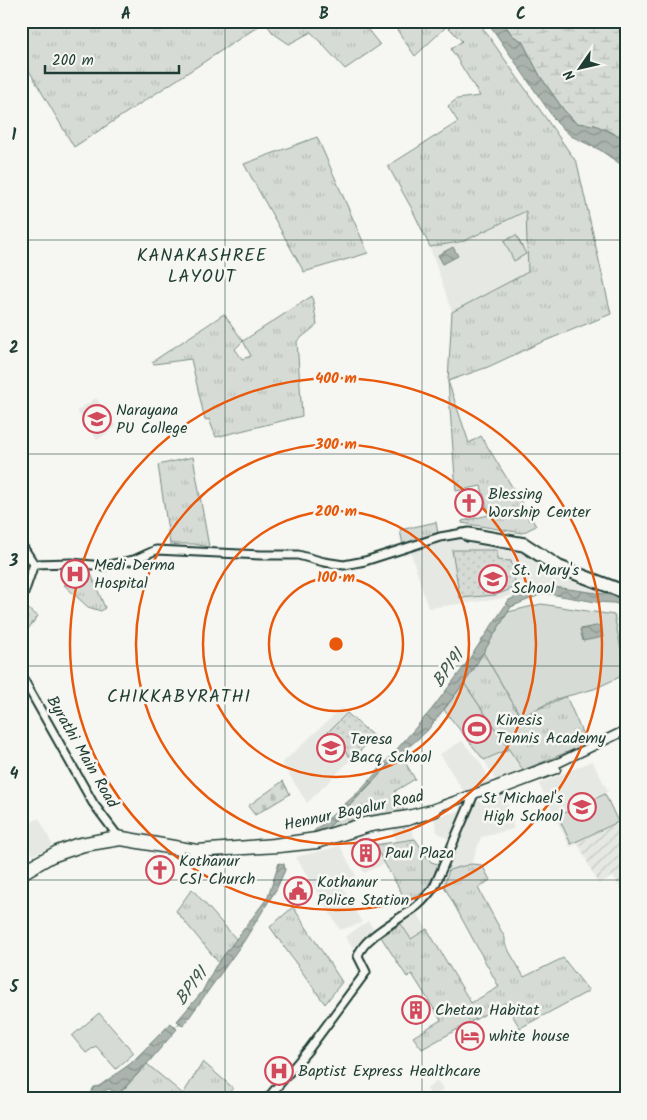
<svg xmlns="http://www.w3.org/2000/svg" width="647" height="1120" font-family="Kalam,sans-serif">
<defs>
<pattern id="industrial-furrows" width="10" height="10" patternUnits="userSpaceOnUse" patternTransform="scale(1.25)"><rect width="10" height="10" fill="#e6e8e4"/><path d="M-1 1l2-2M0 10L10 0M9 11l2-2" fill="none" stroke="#c5c8c4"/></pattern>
<pattern id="grass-tufts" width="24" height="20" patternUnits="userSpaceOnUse" patternTransform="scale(1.25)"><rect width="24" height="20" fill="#d6dbd6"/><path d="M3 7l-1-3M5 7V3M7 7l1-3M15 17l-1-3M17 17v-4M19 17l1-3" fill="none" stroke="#b7bdb8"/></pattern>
<pattern id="wetland-marsh" width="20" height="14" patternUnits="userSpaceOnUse" patternTransform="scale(1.25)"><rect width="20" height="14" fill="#d6dbd6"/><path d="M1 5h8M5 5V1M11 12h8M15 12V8" fill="none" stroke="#b7bdb8"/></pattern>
<pattern id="cemetery-stones" width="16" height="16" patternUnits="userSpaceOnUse" patternTransform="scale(1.25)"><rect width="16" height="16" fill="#d6dbd6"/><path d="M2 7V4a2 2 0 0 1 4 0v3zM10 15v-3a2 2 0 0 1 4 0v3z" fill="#b7bdb8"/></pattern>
<pattern id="park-dots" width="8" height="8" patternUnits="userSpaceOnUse" patternTransform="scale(1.25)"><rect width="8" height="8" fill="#d6dbd6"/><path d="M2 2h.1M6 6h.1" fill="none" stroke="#b7bdb8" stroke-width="1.8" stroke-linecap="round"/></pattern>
<pattern id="water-waves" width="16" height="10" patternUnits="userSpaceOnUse" patternTransform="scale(1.25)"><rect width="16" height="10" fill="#aab3ae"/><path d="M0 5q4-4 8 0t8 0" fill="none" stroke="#8a938e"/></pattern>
</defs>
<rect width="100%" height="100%" fill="#f6f6f2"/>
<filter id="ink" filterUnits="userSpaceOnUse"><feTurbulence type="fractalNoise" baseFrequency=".02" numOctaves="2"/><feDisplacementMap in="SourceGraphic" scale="10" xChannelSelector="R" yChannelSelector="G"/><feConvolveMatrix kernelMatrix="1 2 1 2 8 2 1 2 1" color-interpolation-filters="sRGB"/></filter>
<g filter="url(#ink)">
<path fill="#e6e8e4" d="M 526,211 L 528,272 L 452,312 L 430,247 L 464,241 Z
M 96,398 L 116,427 L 97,440 L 77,411 Z
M 457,538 L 466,543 L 523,553 L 552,573 L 592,589 L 611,595 L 547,586 L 498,599 L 428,608 L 410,550 L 441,540 Z
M 614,615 L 626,618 L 626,669 Z
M 342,708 L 374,737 L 307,803 L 282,763 Z
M 462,741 L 480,762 L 491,782 L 464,792 L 440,754 Z
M 509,749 L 523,770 L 496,781 L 484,760 Z
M 592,761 L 608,791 L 605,793 L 619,823 L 570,847 L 539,784 Z
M 504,793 L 513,821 L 513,829 L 481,837 L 471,864 L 449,870 L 450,857 L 474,803 Z
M 463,810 L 451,841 L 437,832 L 434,818 Z
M 39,818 L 53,846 L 33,855 L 21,831 L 21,828 Z
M 410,825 L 415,839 L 396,841 L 392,828 Z
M 368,836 L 386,863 L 364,873 L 348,843 Z
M 340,846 L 356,876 L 342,886 L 362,923 L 340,930 L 296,857 Z
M 417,913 L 427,929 L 411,939 L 401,924 Z
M 368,921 L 376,932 L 353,948 L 345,937 Z
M 437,1081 L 444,1089 L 432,1098 L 427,1089 Z"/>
<path fill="url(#industrial-furrows)" d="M 626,819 L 626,892 L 623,893 L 613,876 L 598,884 L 578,843 Z"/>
<path fill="url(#grass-tufts)" stroke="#7a8c85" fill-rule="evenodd" d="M 21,21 L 361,21 L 380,45 L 345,69 L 311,32 L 289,44 L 273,33 L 265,22 L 74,147 L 21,57 Z
M 391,21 L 478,21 L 577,163 L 611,314 L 535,345 L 488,367 L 448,381 L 469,443 L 481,436 L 536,526 L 522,533 L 462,523 L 462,521 L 489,515 L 481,486 L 456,491 L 448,381 L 452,312 L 528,272 L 526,211 L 464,241 L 430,247 L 412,209 L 388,166 L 458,122 L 448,106 L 457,99 L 480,96 L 451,49 L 462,41 L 447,26 L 415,56 Z
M 317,137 L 368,253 L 304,272 L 244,164 Z
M 312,296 L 317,325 L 297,341 L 302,416 L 216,437 L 209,419 L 205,420 L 191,359 L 154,364 L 152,362 L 224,314 L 243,341 ZM 243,341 L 251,356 L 242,359 L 235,349 Z
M 193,457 L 209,547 L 194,544 L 170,544 L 158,465 Z
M 436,522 L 438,534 L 403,545 L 400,530 Z
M 78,569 L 90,571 L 105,608 L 101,611 L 88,607 L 64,585 L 81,577 Z
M 483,652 L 521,717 L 566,696 L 587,744 L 523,770 L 464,683 Z
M 400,754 L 415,779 L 395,791 L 404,811 L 363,818 L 326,830 Z
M 415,839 L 431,862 L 438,864 C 431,884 427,892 407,902 L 374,845 Z
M 471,864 L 482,865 L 490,880 L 478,888 L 505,938 L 505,944 L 524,977 L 563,958 L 589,991 L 520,1028 L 505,1003 L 422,1049 L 413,1037 L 441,1020 L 412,974 L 407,977 L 381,937 L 401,924 L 411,939 L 427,929 L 471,1003 L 499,987 L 444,886 L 449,870 Z
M 192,889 L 237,940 L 219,963 L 176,911 Z
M 293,907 L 342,982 L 325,1004 L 270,927 Z
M 203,1062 L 233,1088 L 224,1099 L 115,1099 L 147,1064 L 183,1094 Z"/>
<path fill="url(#wetland-marsh)" stroke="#7a8c85" d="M 502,21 L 626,21 L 626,139 L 595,125 L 576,123 L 563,109 L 540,76 L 522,41 L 513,36 Z"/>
<path fill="url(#cemetery-stones)" stroke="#7a8c85" d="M 283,781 L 290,794 L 255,815 L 248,806 Z"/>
<path fill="url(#park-dots)" stroke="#7a8c85" d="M 452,550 L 497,550 L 497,560 L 511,561 L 516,587 L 496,595 L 460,598 Z
M 23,606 L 38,616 L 21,638 L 21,610 Z
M 347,713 L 374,737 L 352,759 L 328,732 Z"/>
<path fill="#d6dbd6" stroke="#7a8c85" d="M 516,235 L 526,254 L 514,261 L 504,241 Z
M 541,604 L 614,615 L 626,674 L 594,689 L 556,699 L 521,717 L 483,652 L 508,612 Z
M 464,683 L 509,749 L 484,760 L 444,710 Z
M 605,794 L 618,822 L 571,844 L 558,816 Z
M 99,1013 L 134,1053 L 116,1069 L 96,1046 L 86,1053 L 72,1036 Z"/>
<path fill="url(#water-waves)" stroke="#72847d" d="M 487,21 L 502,21 L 513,36 L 522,41 L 540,76 L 563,109 L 576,123 L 595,125 L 626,139 L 626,168 L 600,150 L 571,136 L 557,123 Z
M 453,247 L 458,256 L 443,264 L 438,255 Z
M 547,586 L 611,595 L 626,601 L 626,607 L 614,603 L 596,602 L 544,593 L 511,607 L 468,678 L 427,731 L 389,764 L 326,830 L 313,832 L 362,789 L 432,709 L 463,668 L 509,600 L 533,589 Z
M 601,625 L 603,637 L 583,641 L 580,629 Z
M 279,863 L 284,864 L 285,870 L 277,888 L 244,941 L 183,1026 L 177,1021 L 202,992 L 215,967 L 268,897 Z
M 171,1023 L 177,1029 L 147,1064 L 119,1093 L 108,1089 L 96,1099 L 87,1099 L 94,1087 L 99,1086 L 130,1064 Z"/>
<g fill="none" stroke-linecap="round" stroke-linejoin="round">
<path stroke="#72847d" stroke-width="1" d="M 174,1028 L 181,1022"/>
<defs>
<path id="secondary" d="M 462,533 L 467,537 L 523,547 L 558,569 L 626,595
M 21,544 L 34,564 L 21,602
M 34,564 L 72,563 L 103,566 L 134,560 L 156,550 L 261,555 L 298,555 L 324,562 L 344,565 L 365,561 L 440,537 L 469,532 L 525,542 L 560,565 L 626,590
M 21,675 L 93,803 L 120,839
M 267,1099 L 309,1049 L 366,972 L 358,956 C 363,937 402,918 417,906 C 424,900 430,893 435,885 L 474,794"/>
<path id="primary" d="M 490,794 L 556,769
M 193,853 L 279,848 L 317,844 L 371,827 L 408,821 L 436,812
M 21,870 L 57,850 L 76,843 L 117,835 L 197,849 L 274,843 L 316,837 L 364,822 L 408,815 L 432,809 L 474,794 L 560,762 L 626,730
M 21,876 L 52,858 L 84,847 L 121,841 L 179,851"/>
</defs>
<use href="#secondary" stroke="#1f3d34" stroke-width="11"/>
<use href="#primary" stroke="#1f3d34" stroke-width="11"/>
<use href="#secondary" stroke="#f6f6f2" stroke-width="7"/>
<use href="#primary" stroke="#f6f6f2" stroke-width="8"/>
</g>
</g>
<path fill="none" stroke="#1f3d34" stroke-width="1" stroke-opacity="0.55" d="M 225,21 L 225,1099M 422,21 L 422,1099M 21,240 L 626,240M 21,454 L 626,454M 21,666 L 626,666M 21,880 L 626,880"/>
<g fill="none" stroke="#e8590c" stroke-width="2.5">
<circle cx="336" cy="644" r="67"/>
<circle cx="336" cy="644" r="133"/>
<circle cx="336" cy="644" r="200"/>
<circle cx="336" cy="644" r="266"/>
</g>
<defs>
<symbol id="university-ring" viewBox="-11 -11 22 22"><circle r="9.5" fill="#f6f6f2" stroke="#d1495b" stroke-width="1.5"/><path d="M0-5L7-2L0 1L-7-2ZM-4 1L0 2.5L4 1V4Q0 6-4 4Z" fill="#d1495b"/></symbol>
<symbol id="church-ring" viewBox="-11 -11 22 22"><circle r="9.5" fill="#f6f6f2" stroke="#d1495b" stroke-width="1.5"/><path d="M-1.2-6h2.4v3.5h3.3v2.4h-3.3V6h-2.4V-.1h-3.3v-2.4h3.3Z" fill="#d1495b"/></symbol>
<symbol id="hospital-ring" viewBox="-11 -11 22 22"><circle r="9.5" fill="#f6f6f2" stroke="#d1495b" stroke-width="1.5"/><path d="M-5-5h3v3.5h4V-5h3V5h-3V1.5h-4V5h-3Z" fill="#d1495b"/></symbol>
<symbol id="school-ring" viewBox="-11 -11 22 22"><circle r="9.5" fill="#f6f6f2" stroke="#d1495b" stroke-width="1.5"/><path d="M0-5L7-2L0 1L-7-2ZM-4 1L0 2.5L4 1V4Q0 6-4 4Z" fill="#d1495b"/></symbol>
<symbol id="stadium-ring" viewBox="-11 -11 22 22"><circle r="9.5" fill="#f6f6f2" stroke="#d1495b" stroke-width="1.5"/><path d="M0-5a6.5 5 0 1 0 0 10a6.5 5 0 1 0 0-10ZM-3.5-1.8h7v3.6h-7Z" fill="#d1495b"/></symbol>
<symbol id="building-ring" viewBox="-11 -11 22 22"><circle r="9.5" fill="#f6f6f2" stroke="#d1495b" stroke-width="1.5"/><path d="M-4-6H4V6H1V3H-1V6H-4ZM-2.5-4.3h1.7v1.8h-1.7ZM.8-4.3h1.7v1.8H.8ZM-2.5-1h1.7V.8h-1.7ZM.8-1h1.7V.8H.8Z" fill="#d1495b"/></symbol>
<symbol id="civic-ring" viewBox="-11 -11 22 22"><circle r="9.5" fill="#f6f6f2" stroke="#d1495b" stroke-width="1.5"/><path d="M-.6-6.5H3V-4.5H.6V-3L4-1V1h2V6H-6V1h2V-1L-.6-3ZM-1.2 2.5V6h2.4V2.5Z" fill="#d1495b"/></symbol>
<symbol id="hotel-ring" viewBox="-11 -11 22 22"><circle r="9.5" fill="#f6f6f2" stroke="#d1495b" stroke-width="1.5"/><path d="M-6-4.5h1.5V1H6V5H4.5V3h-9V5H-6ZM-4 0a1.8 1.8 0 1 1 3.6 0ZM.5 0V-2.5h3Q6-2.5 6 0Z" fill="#d1495b"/></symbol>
</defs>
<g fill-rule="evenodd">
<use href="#university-ring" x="81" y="403" width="32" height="32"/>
<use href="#church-ring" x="453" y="487" width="32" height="32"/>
<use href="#hospital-ring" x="59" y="558" width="32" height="32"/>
<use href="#school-ring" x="477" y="563" width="32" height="32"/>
<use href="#stadium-ring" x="461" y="713" width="32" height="32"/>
<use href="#school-ring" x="315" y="732" width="32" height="32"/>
<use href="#school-ring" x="566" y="791" width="32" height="32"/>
<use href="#building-ring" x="350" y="837" width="32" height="32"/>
<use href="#church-ring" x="144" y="854" width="32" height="32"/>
<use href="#civic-ring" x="282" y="875" width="32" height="32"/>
<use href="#building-ring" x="400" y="994" width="32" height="32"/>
<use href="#hotel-ring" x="454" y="1020" width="32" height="32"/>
<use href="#hospital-ring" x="263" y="1055" width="32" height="32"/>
</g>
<g text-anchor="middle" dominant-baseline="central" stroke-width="5" stroke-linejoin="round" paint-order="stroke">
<g font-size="16" fill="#1f3d34" stroke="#f6f6f2" text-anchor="start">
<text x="116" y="410">Narayana<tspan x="116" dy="18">PU College</tspan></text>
<text x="488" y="494">Blessing<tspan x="488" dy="18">Worship Center</tspan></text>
<text x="94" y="565">Medi Derma<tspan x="94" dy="18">Hospital</tspan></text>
<text x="512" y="570">St. Mary's<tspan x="512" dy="18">School</tspan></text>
<text x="496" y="720">Kinesis<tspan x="496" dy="18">Tennis Academy</tspan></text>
<text x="350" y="739">Teresa<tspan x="350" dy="18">Bacq School</tspan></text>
<text x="563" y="798" text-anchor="end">St Michael's<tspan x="563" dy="18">High School</tspan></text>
<text x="385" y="853">Paul Plaza</text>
<text x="179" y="861">Kothanur<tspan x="179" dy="18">CSI Church</tspan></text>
<text x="317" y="882">Kothanur<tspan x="317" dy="18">Police Station</tspan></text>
<text x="435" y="1010">Chetan Habitat</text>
<text x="489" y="1036">white house</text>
<text x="298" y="1071">Baptist Express Healthcare</text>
</g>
<g font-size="16" fill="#1f3d34" stroke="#f6f6f2">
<text transform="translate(82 752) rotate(60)">Byrathi Main Road</text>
<text transform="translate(354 811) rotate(-12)">Hennur Bagalur Road</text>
</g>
<g font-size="18" letter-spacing="1" fill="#1f3d34" stroke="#f6f6f2">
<text x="202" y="256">KANAKASHREE<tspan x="202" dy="21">LAYOUT</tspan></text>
<text x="179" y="697">CHIKKABYRATHI</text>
</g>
<g font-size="18" font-style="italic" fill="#425a52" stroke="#f6f6f2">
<text transform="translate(449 669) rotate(-55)">BP191</text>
<text transform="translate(192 987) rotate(-53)">BP191</text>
</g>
</g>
<circle cx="336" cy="644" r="8" fill="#e8590c" stroke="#f6f6f2" stroke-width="2.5"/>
<g font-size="15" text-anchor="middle" font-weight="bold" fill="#e8590c" stroke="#f6f6f2" stroke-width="5" stroke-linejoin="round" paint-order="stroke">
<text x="336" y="383">400 m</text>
<text x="336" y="449">300 m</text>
<text x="336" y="516">200 m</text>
<text x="336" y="582">100 m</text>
</g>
<rect width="647" height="1120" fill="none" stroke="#f6f6f2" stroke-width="55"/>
<g transform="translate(580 68) rotate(236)" stroke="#f6f6f2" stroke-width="4" paint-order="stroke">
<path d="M0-4L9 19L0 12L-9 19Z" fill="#1f3d34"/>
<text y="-8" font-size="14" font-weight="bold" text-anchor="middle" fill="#1f3d34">N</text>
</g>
<path d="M45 65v8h134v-8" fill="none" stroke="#1f3d34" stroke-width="2.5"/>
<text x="52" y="65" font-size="15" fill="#1f3d34" stroke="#f6f6f2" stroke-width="4" paint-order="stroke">200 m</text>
<rect x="28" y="28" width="592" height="1064" fill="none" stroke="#1f3d34" stroke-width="2"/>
<g font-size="16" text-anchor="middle" font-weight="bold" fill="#1f3d34">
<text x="126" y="19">A</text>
<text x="324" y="19">B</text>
<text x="521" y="19">C</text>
<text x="14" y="140">1</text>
<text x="14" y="353">2</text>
<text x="14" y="566">3</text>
<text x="14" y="779">4</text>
<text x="14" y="992">5</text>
</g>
</svg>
